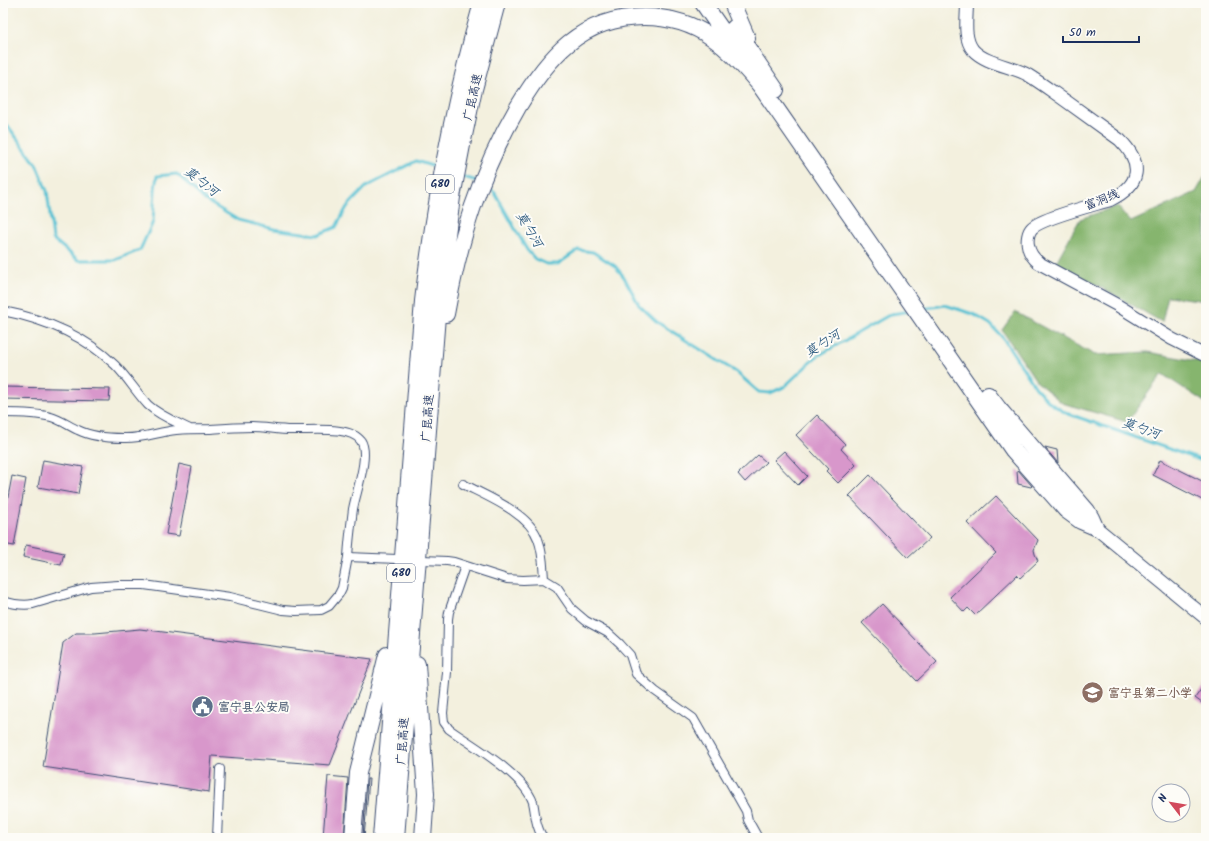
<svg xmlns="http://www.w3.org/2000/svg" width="1209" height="841" font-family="Kalam,'LXGW WenKai TC',sans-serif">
<rect width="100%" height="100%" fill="#fdfcf7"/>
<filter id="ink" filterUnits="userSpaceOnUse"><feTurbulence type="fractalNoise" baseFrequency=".025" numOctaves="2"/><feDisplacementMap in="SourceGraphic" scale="8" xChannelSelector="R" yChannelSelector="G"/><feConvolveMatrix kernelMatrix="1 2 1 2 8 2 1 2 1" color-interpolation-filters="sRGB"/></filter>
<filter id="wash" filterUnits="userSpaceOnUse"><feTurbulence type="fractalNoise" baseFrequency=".012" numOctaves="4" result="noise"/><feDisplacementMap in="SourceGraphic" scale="16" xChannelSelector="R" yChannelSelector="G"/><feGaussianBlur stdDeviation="0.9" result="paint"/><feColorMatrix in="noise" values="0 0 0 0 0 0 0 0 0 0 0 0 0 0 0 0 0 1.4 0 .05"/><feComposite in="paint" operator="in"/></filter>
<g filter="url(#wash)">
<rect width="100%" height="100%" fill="#f3f0de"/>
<path fill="#86b56e" stroke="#507266" d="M 1206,175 L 1206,301 L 1168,296 L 1162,322 L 1056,262 L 1080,219 L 1117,206 L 1131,222 L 1196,192 Z
M 1015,312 L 1095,355 L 1148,352 L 1202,362 L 1206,364 L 1206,403 L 1162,374 L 1127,422 L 1062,403 L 1037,382 L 1002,330 Z"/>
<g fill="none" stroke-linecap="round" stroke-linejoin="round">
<path stroke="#57c1d3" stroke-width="3" d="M 3,123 L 8,126 L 36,164 L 47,191 L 53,239 L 78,260 L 115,260 L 140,250 L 153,222 L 155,189 L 157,176 L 177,174 L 205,200 L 238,220 L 274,229 L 317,235 L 336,227 L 347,207 L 366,187 L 416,161 L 438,168
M 460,176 L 477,181
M 486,185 L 495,193 L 527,250 L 535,259 L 546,264 L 558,264 L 578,250 L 593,252 L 615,266 L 624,277 L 639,305 L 657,322 L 736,372 L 759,392 L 770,393 L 784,387 L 816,357 L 891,314 L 911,311
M 922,309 L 945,305 L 973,314 L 990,324 L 1003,338 L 1036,388 L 1050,403 L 1066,413 L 1206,462"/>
</g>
<g id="blocks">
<path fill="#d897cb" d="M 3,387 L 110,389 L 109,401 L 3,399 Z
M 817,415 L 845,444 L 841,449 L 856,465 L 838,483 L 826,471 L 828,469 L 796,435 Z
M 1045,447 L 1057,450 L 1058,463 L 1045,448 Z
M 784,451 L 807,476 L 798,485 L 774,460 Z
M 758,455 L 766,462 L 745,482 L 738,474 Z
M 43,460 L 83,467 L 78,494 L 38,487 Z
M 1160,460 L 1206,483 L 1206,502 L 1153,475 Z
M 179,464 L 192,467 L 179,536 L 166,534 Z
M 1018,470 L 1032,486 L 1031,487 L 1018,484 L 1017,471 Z
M 870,475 L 930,538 L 908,558 L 849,496 Z
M 12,476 L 26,479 L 14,546 L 3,544 L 3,524 Z
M 996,496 L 1038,540 L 1034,550 L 1035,554 L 1038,561 L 1020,578 L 1017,575 L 975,615 L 968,608 L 964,612 L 950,597 L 996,553 L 967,523 Z
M 26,545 L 64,553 L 61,565 L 23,557 Z
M 882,604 L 937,662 L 917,681 L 862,623 Z
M 140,629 L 372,659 L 330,765 L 212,756 L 209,792 L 43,767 L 63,643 L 76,633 L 95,633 Z
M 1206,682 L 1206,706 L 1195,698 Z
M 328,776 L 348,778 L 344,838 L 323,837 Z
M 367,779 L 369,779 L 364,838 L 363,838 Z"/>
</g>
</g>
<g filter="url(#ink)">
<use href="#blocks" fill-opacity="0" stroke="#3b4c71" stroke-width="1"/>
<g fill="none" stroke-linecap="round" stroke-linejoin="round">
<defs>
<path id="street" d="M 3,311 C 44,319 84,335 115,365 C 127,377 136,392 148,405 C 160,416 176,422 190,429
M 3,413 C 19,413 36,413 51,417 C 61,420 69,426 78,430 C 92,437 108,438 123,438 C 141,439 158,432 176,430 C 187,429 199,429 210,429 C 224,428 238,427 252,427 C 265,427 278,430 291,430 C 309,431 350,425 361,441 C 370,455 356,492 353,509 C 351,525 349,540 348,557
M 463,484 C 486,496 529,513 538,539 C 543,552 543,565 544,579
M 465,566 L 449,612 L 448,619 L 447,672 L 443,713 L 444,722 L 449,729 C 474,747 522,773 533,802 C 535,810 535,819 538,827 C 539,831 541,834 543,838
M 3,601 C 13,604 23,606 33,604 L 91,587 L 118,585 L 144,585 L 230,597 L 283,610 L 296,611 L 321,610 L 329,606 L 339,594 L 342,588 L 348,557 L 447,561 L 454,562 L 507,579 L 523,580 L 544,579 L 557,587 L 572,609 L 586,621 L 608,633 L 620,644 L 630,655 L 636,674 L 655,691 L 693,718 L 746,811 L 748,820 L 758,838
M 217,838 L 220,769"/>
<path id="secondary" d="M 967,3 C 967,18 963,38 973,50 C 986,64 1012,66 1028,75 C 1041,83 1053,92 1066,101 C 1084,114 1102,127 1120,140 C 1144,164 1141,185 1110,200 C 1094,205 1042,218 1032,228 C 1028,232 1027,240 1028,245 C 1029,253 1033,258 1039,263 L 1117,305 L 1172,339 L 1206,356"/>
<path id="primary" d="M 1095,527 L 1206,618"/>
<path id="highway" d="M 703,3 L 735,49
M 732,3 L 747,38
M 734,28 L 776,90
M 757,81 L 1013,450 L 1066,510 L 1081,521 L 1095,527
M 446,314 C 460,238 479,174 518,107 C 548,57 581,17 644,17 C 700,17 730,48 763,89
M 988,395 L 998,408 L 1087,511 L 1091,518 L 1095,527
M 417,664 L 426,794 L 423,838
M 353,838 L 358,773 L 387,655
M 381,838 L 423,301 C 435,200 454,101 482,3
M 396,838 L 438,303 L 452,197 L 462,145 L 473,93 L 497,3"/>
</defs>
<use href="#street" stroke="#3b4c71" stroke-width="10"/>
<use href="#secondary" stroke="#3b4c71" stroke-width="14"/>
<use href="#primary" stroke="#3b4c71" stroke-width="15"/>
<use href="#highway" stroke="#3b4c71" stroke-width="18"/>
<use href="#street" stroke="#fff" stroke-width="8"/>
<use href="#secondary" stroke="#fff" stroke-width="12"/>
<use href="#primary" stroke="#fff" stroke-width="13"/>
<use href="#highway" stroke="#fff" stroke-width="16"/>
</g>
</g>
<defs>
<symbol id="school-disc" viewBox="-11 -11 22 22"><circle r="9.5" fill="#8d6e63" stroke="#fdfcf7"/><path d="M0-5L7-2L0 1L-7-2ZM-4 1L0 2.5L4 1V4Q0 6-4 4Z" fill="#fff"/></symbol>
<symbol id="civic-disc" viewBox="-11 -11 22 22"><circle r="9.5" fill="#5c6f8a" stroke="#fdfcf7"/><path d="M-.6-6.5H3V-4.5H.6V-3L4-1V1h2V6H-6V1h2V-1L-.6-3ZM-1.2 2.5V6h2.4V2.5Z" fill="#fff"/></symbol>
</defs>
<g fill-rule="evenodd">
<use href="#school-disc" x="1080" y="680" width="25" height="25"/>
<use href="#civic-disc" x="190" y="694" width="25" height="25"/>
</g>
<g text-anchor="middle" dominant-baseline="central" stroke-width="4" stroke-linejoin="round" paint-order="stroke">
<g fill="#fdfcf7" stroke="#5f6c8c" stroke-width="1">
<rect x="426" y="175" width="28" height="18" rx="3"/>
<rect x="387" y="564" width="28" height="18" rx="3"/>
</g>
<g font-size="11" font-weight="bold" fill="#1b2f5e">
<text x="440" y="184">G80</text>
<text x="401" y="573">G80</text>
</g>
<g font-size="12" fill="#1b2f5e" stroke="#fdfcf7">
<text transform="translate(473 97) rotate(-77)">广昆高速</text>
<text transform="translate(1102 200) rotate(-22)">富洞线</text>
<text transform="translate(428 418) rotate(-86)">广昆高速</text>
<text transform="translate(403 741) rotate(-86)">广昆高速</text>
</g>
<g font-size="12" font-weight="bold" fill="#785e54" stroke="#fdfcf7" text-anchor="start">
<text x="1108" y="693">富宁县第二小学</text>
</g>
<g font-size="12" font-weight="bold" fill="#4e5e75" stroke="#fdfcf7" text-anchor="start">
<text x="218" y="707">富宁县公安局</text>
</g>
<g font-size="13" font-style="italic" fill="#2d5b81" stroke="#fdfcf7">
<text transform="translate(201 182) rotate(38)">莫勺河</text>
<text transform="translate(529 230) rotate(59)">莫勺河</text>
<text transform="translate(823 344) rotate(-33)">莫勺河</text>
<text transform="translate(1141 429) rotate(19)">莫勺河</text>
</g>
</g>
<rect width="1209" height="841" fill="none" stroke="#fdfcf7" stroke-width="16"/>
<g transform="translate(1171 803) rotate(301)"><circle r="19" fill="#fdfcf7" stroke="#a3aaba"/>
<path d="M0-3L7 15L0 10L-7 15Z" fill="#d1495b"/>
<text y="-6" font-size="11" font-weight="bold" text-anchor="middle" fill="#1b2f5e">N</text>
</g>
<path d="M1063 36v6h76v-6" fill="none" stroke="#1b2f5e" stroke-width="2"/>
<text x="1069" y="36" font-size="12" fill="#1b2f5e" stroke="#fdfcf7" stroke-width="3" paint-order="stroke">50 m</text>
</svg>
